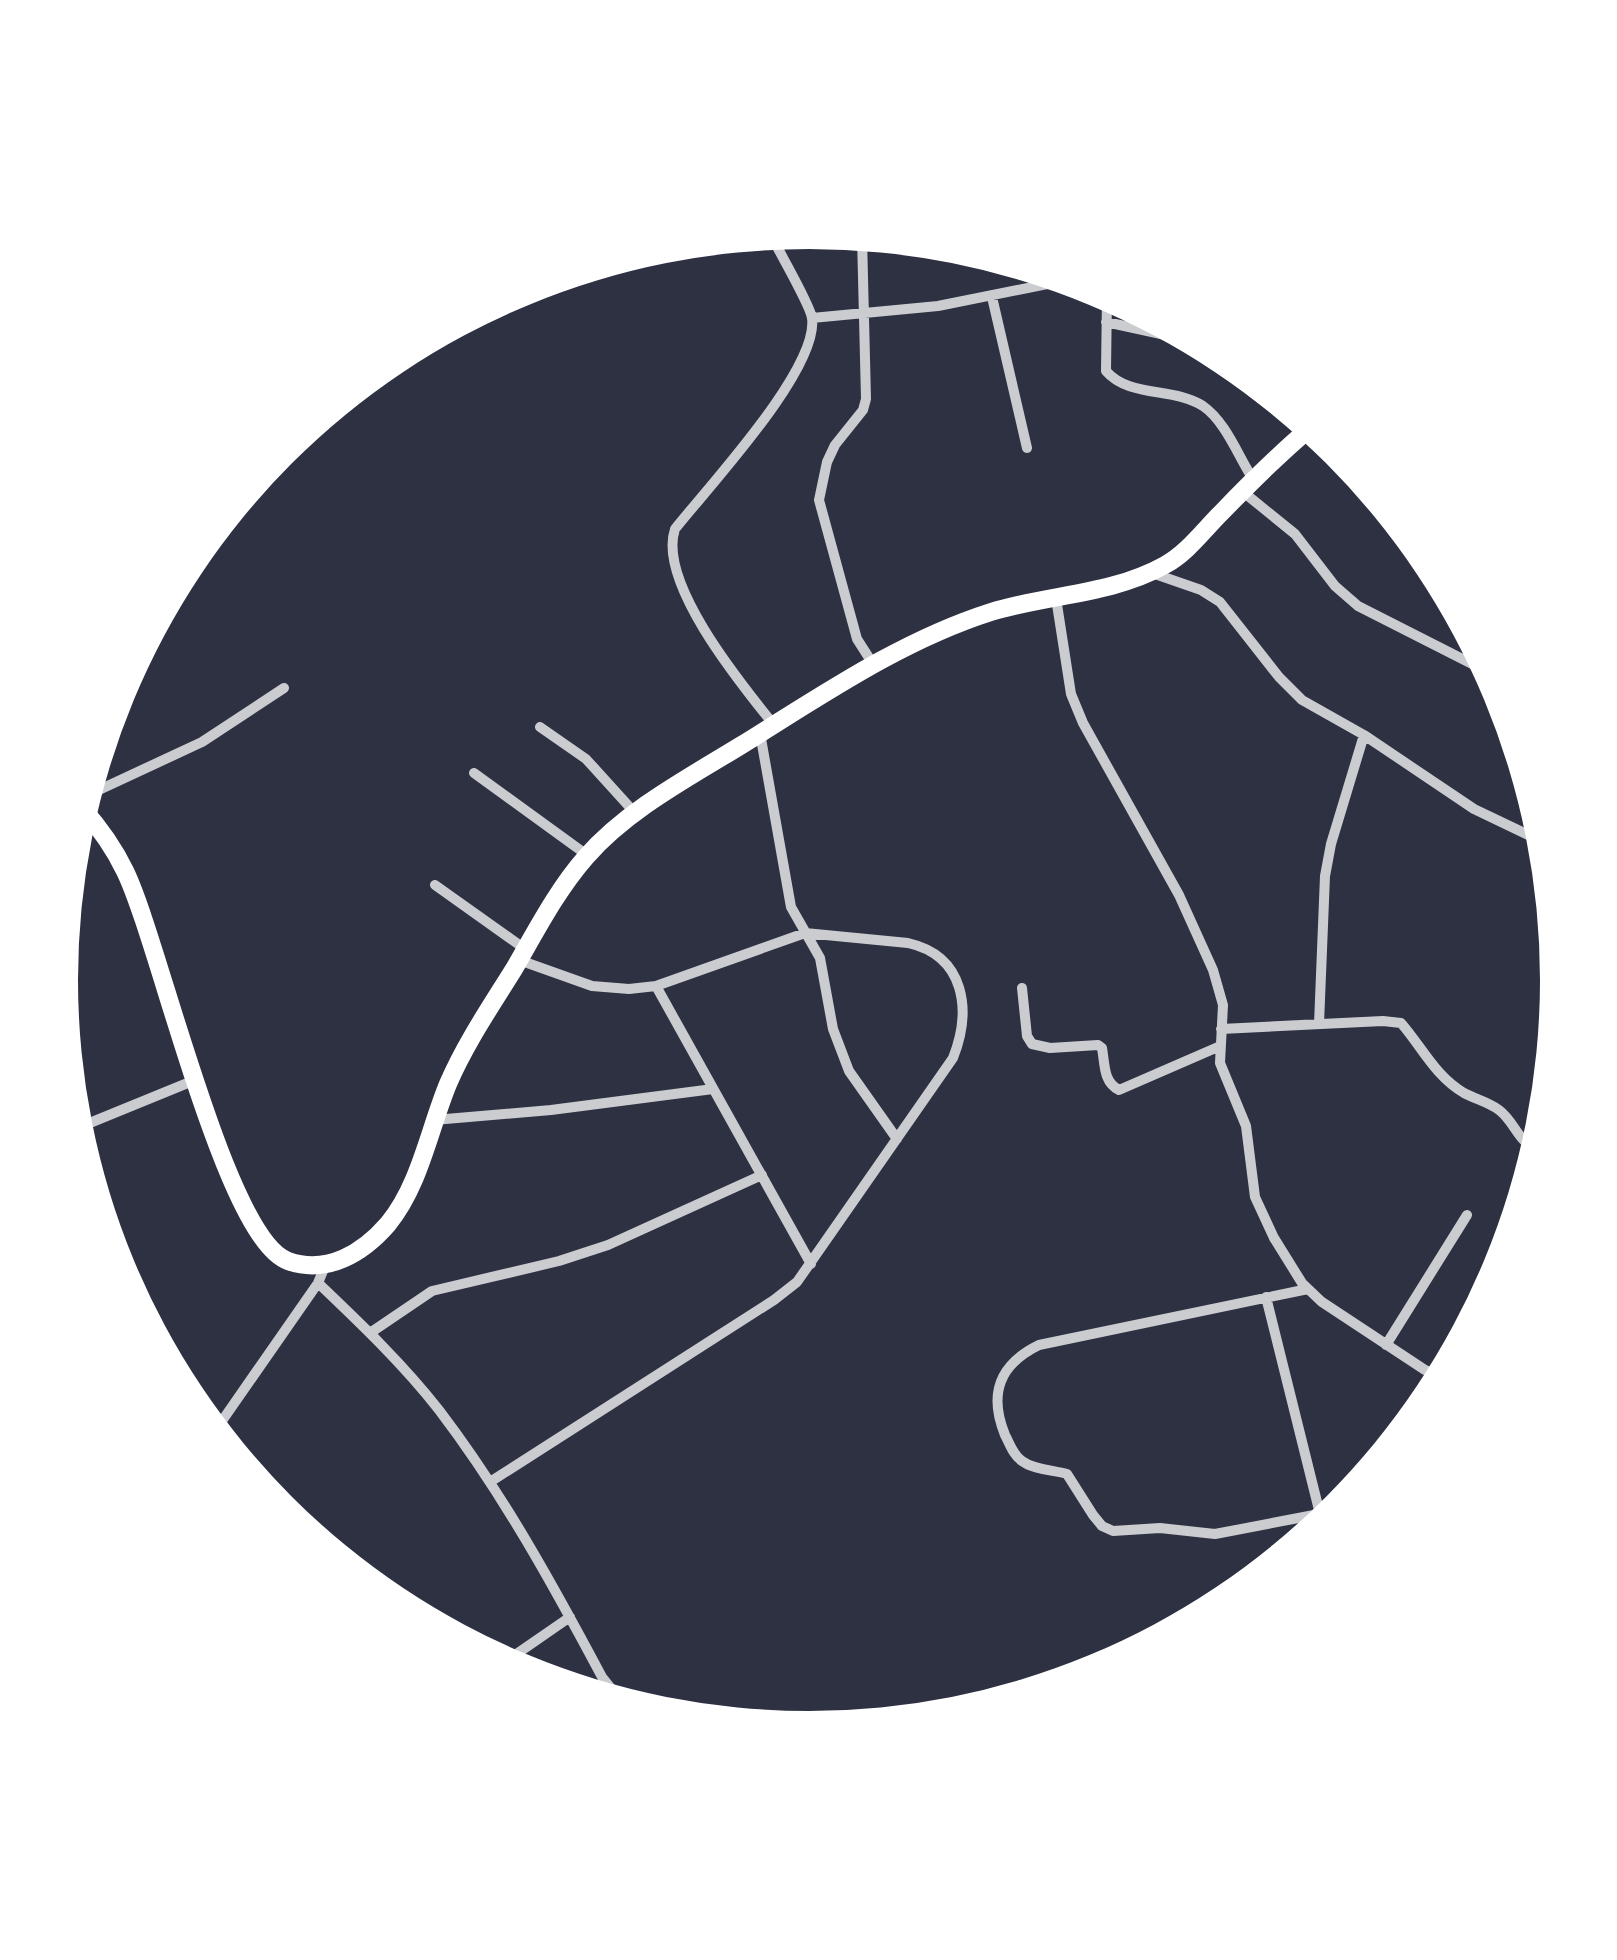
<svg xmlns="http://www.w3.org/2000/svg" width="1617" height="1960" font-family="'Libre Baskerville',serif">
<rect width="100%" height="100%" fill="#2d3142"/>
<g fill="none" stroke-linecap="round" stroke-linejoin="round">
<path stroke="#caccd0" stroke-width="10" d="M 771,235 C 779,252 810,304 812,318 C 819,369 708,487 675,529 C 657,582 741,684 774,725
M 862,237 L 866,399 L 863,410 L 835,445 L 827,462 L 819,500 L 857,639 L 873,664
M 1107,295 L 1106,371 C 1129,398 1174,387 1203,406 C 1226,422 1238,456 1253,479
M 992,297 L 1027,448
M 812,318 L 938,306 L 1067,280
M 1106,322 L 1161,334 L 1196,349 L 1304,432
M 1242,491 L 1295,534 L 1335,586 L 1358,606 L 1488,672
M 1152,573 L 1201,590 L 1220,602 L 1279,677 L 1302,700 L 1364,735 L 1474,809 L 1543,842
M 1056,598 L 1071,694 L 1083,723 L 1179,895 L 1213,970 L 1223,1005 L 1220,1063 L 1246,1126 L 1255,1197 L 1274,1238 L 1302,1283 L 1322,1302 L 1425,1370 L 1442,1375
M 540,727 L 586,759 L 635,813
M 760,733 L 791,907 L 820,958 L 833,1029 L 849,1071 L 897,1139
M 474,773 L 587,855
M 86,796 L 202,742 L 284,688
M 435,885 L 525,949
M 656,986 L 811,1264
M 1022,988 L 1027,1036 L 1032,1044 L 1050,1048 L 1098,1045 L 1102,1048 C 1105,1064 1103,1082 1119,1090 L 1218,1047
M 1319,1024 L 1325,876 L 1331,844 L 1364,735
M 1221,1029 L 1383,1021 L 1401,1023 C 1422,1047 1435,1076 1464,1093 C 1475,1099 1488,1102 1499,1110 C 1515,1122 1517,1141 1536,1148
M 434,1120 L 551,1110 L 713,1089
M 75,1129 L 195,1080
M 318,1283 C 361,1324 403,1364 439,1410 C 503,1494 553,1585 602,1677 L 622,1702
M 1308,1289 L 1039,1345 C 1000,1364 988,1393 1005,1435 C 1010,1444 1013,1455 1022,1461 C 1034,1470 1053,1470 1067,1474 L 1093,1515 L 1102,1526 L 1113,1531 L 1160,1528 L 1215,1534 L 1335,1511
M 1266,1297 L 1320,1514
M 370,1333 L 432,1291 L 559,1261 L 608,1245 L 762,1175
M 1386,1345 L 1467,1215
M 215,1431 L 318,1283 L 325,1266
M 490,1482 L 774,1300 L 797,1282 L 953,1058 C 972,1010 965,956 908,943 L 805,933 L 656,986 L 629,989 L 592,986 L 519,960
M 505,1662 L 570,1617"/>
<path stroke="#fff" stroke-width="18" d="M 82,808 C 99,827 114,848 125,871 C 159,940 225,1238 288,1261 C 327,1275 363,1253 388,1224 C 420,1185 429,1130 448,1084 C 465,1044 491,1006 514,969 C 536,931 557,890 586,857 C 627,810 688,778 740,746 C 821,696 900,641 991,612 C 1049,594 1111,595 1165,565 C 1187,553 1203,531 1221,513 C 1249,484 1278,455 1310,428"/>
</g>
<path d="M0 0H1617V1960H0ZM78 980a731 731 0 1 1 1462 0a731 731 0 1 1-1462 0Z" fill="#fff" fill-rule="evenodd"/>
</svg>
